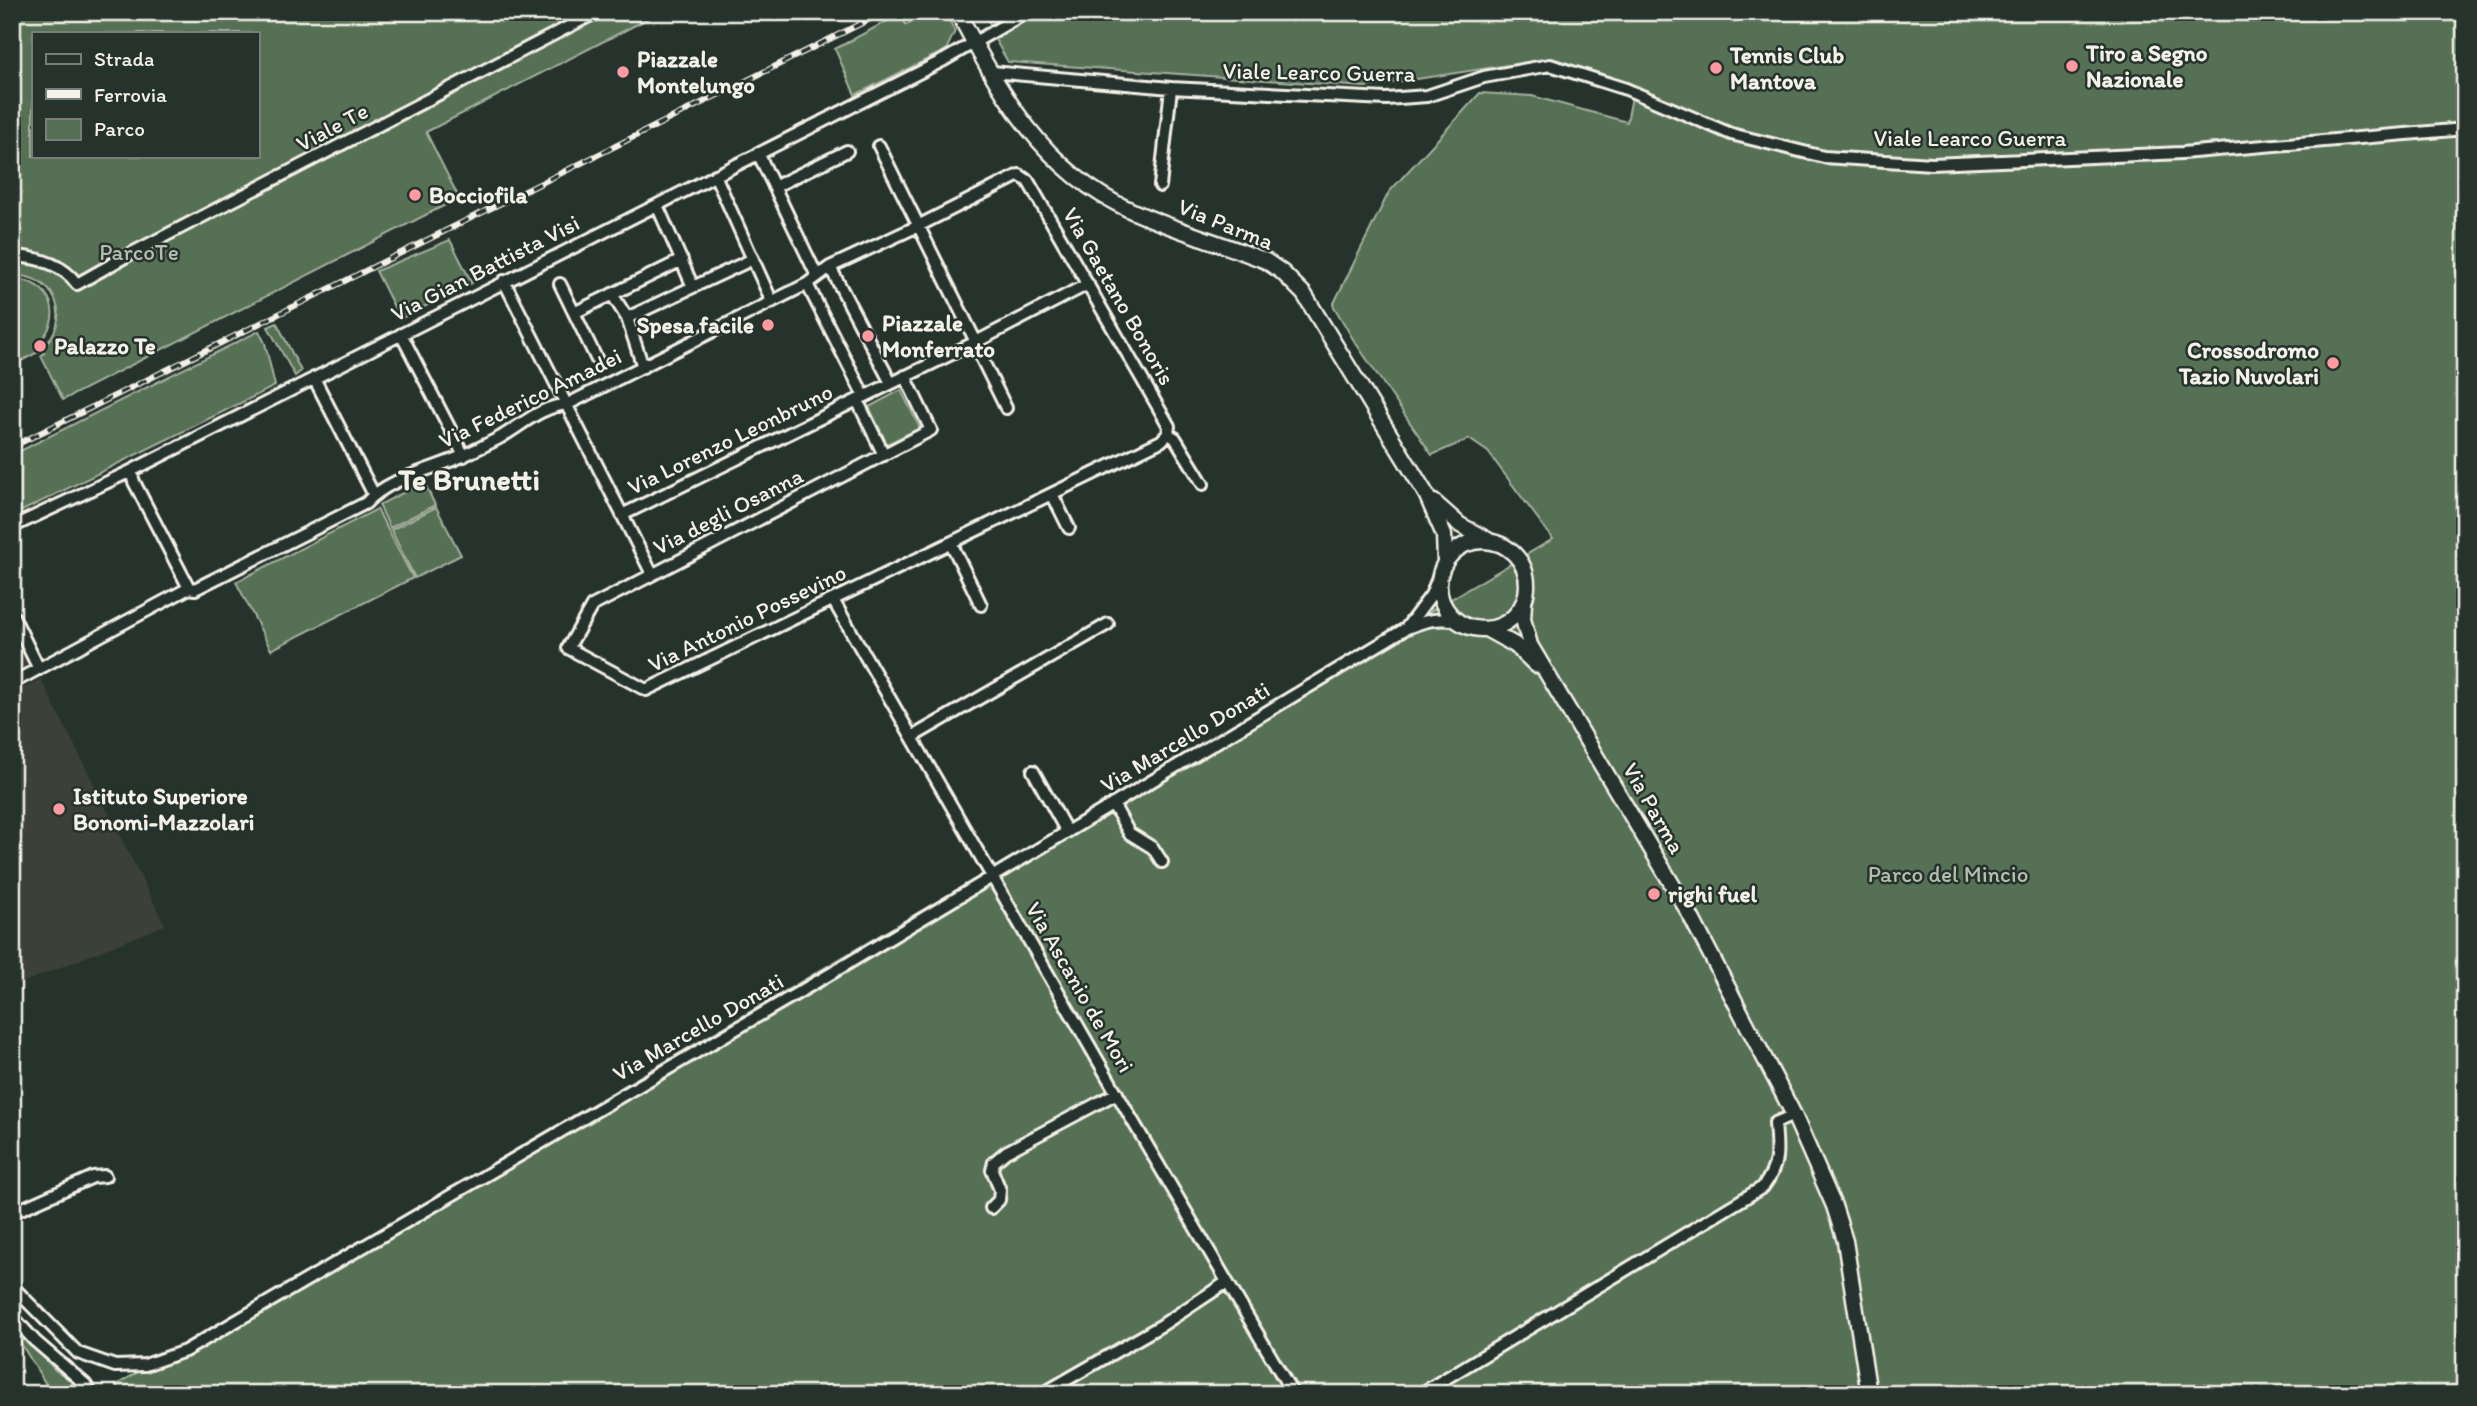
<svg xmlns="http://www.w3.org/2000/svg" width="2477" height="1406" font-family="Itim,sans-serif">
<rect width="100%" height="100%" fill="#26332d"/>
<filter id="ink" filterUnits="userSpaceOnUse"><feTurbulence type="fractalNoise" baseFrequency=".0143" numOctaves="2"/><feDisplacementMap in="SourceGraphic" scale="14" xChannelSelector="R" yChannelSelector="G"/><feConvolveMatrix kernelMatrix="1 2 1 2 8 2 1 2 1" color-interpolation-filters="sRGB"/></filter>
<g filter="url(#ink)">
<path fill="#3a4039" d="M 12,634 L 26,661 L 24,669 L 12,675 Z
M 41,679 L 165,925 L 12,987 L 12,694 Z"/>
<path fill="#567055" stroke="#a5b09e" stroke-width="2" fill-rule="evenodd" d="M 33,12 L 661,12 L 426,132 L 459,198 L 63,400 L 41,356 L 44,353 L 42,347 C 75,319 54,273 12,276 L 12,22 ZM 33,33 L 257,33 L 257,156 L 33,156 Z
M 931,12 L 945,12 L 955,31 L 946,50 L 855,95 L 835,49 L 900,14 L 906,25 Z
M 984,12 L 2465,12 L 2465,1394 L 121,1394 L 116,1385 L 1553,539 L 1488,452 L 1469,439 L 1432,455 L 1353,339 L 1333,305 L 1389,192 L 1480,93 L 1532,96 L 1627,122 L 1634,87 L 1547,59 L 1365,87 L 1008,62 L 993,36 L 995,34 Z
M 450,240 L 472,283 L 400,319 L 376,271 Z
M 12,279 C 52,280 66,318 37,344 L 40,351 L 17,363 L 20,369 L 13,373 L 16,382 L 12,385 Z
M 277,323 L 301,371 L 295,376 L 268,327 Z
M 259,331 L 265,343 L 275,386 L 12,516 L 12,455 Z
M 901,390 L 920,428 L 887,444 L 869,407 Z
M 424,482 L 435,505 L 390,528 L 379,505 Z
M 436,507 L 461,555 L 415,578 L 391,530 Z
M 377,509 L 413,578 L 271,650 L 236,582 Z
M 26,1338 L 56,1371 L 77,1382 L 85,1394 L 52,1394 L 20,1342 Z"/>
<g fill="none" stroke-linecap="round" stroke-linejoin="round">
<defs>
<path id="minor" d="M 992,72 L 1171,88 L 1386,99 L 1427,96 L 1484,77 L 1550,65 L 1626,89 L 1731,134 L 1824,157 L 1932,164 L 2182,153 L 2465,129
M 879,146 L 976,342
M 758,153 L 817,276
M 715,175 L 772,302
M 1160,186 L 1171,88
M 774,187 L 847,151
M 12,256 C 37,257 62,263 77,284 L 132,253 L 597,12
M 830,267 L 891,383
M 504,281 L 652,574
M 560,284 L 597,360
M 807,284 L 864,396
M 693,287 L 753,259
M 612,294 L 627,318
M 574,313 L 682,260
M 401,334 L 464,456
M 974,343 L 1006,408
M 643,367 L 627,318 L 693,287 L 657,205
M 905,376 L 931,430 L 592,606 L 568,648 L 646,690 L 1161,441 L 1168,434
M 314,378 L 374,495
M 857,400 L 884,455
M 1168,434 L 1175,438 L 1203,484
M 131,471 L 134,482 L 189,588
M 1052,494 L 1069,528
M 622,515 L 976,342 L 1088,284
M 12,527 L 131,471 L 944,60 L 1027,12
M 951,543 L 981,605
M 833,600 L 1131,1118 L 1293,1394
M 12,614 L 39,669
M 1407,627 L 1431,595 L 1440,573
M 12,683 L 189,588 L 195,589 L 366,503 C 389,477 436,469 467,454 C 479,448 490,443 501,437 C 523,424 542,406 568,404 L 807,284 L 830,267 L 918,226 L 1019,175 L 1028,181 L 1169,426 L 1168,434
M 912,737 L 1108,624
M 1033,771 L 1067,832
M 1113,804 L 1129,833 L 1153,848 L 1162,862
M 991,1208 L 999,1200 L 1000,1190 L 992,1170 L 994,1162 L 1006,1152 L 1117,1093
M 12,1213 L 93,1177 L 105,1176
M 12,1286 L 78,1353 L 115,1366 L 145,1365 L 185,1351 L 832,973 L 1405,629 C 1423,621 1437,617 1457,621
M 12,1316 L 35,1341 L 85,1384 L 92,1394
M 1042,1394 L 1162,1325 L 1227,1282
M 1420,1394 L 1763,1187 C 1780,1164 1777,1151 1775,1123 L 1794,1115"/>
<path id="major" d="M 958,12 C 1000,93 1043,171 1130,210 C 1174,230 1221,243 1266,261 L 1282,272 L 1304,294 L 1426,494 L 1444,535 L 1445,562
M 1434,502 L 1460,525 L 1488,540
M1439 585a44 44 0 1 1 88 0a44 44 0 1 1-88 0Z
M 1524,603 L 1523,619 L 1530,645 L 1688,911 L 1794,1115 L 1834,1206 L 1845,1241 L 1869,1394
M 1486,629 L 1515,645 L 1536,665"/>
</defs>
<use href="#minor" stroke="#f4f1e8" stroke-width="16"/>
<use href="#major" stroke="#f4f1e8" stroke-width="19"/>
<use href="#minor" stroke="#26332d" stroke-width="10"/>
<use href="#major" stroke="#26332d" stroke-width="14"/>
<defs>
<path id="rail" d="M 12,447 L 884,12"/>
</defs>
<use href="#rail" stroke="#f4f1e8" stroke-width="6"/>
<use href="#rail" stroke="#26332d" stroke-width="3.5" stroke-dasharray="10" stroke-linecap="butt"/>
</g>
</g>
<g fill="#ff9aa2" stroke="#26332d" stroke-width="2.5">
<circle cx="2072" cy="66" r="7"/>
<circle cx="1716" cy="68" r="7"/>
<circle cx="623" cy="72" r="7"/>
<circle cx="415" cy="195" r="7"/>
<circle cx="768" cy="325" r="7"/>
<circle cx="868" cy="336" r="7"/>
<circle cx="40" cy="346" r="7"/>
<circle cx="2333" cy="363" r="7"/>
<circle cx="59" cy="809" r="7"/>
<circle cx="1654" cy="894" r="7"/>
</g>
<g text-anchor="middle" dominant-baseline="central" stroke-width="5" stroke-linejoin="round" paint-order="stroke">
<g font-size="23" font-weight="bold" fill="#f4f1e8" stroke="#26332d" text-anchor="start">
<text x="2086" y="53">Tiro a Segno<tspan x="2086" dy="26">Nazionale</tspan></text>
<text x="1730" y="55">Tennis Club<tspan x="1730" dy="26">Mantova</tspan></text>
<text x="637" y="59">Piazzale<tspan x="637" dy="26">Montelungo</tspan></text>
<text x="429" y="195">Bocciofila</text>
<text x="882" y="323">Piazzale<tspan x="882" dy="26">Monferrato</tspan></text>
<text x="754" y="325" text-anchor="end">Spesa facile</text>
<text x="54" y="346">Palazzo Te</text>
<text x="2319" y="350" text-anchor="end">Crossodromo<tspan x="2319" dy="26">Tazio Nuvolari</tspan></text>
<text x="73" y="796">Istituto Superiore<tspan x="73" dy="26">Bonomi-Mazzolari</tspan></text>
<text x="1668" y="894">righi fuel</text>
</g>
<g font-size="23" fill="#f4f1e8" stroke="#26332d">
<text transform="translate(1319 72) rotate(1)">Viale Learco Guerra</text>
<text transform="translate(332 127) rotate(-28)">Viale Te</text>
<text x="1970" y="138">Viale Learco Guerra</text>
<text transform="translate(1226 224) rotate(22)">Via Parma</text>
<text transform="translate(485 268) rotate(-27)">Via Gian Battista Visi</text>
<text transform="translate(1119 296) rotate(60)">Via Gaetano Bonoris</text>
<text transform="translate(530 398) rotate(-26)">Via Federico Amadei</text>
<text transform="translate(730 439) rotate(-26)">Via Lorenzo Leonbruno</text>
<text transform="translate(728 511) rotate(-27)">Via degli Osanna</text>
<text transform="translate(747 618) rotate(-26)">Via Antonio Possevino</text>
<text transform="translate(1185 737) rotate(-31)">Via Marcello Donati</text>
<text transform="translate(1654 808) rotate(60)">Via Parma</text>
<text transform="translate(1080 987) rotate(60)">Via Ascanio de Mori</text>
<text transform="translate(698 1027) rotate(-30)">Via Marcello Donati</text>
</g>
<g font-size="23" fill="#b5bdad" stroke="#26332d">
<text x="139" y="252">ParcoTe</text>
<text x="1948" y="874">Parco del Mincio</text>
</g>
<g font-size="30" font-weight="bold" fill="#f4f1e8" stroke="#26332d">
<text x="469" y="479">Te Brunetti</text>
</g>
</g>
<rect width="2477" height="1406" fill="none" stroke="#26332d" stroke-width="42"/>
<rect x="21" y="21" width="2435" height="1364" fill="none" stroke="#f4f1e8" stroke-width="2.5" filter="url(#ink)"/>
<rect x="32" y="32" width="228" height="126" fill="#26332d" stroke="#787f78" stroke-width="2"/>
<rect x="46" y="54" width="35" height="10" fill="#26332d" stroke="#787f78" stroke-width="2"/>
<text x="94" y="66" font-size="21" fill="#f4f1e8">Strada</text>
<rect x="46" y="89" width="35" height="10" fill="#f4f1e8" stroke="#787f78" stroke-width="2"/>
<text x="94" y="102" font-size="21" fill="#f4f1e8">Ferrovia</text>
<rect x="46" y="119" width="35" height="21" fill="#567055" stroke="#787f78" stroke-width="2"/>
<text x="94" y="136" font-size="21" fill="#f4f1e8">Parco</text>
</svg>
